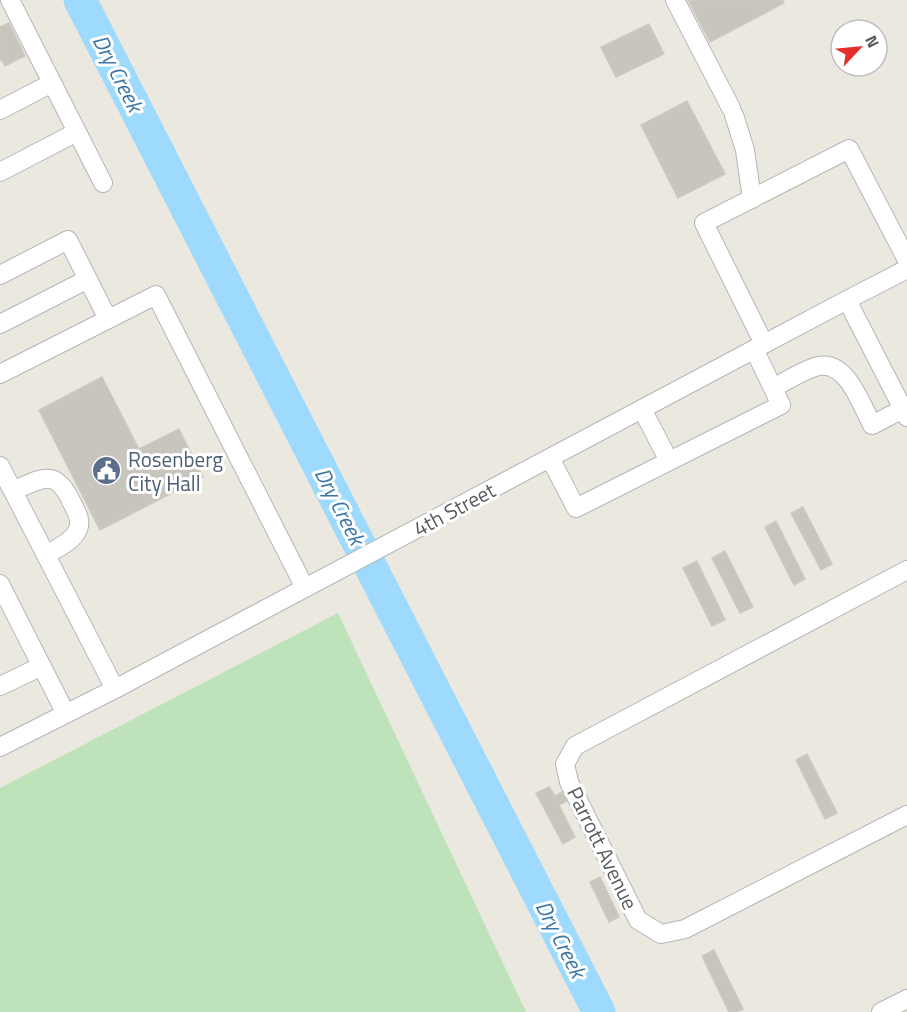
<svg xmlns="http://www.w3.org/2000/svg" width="907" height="1012" font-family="'Titillium Web',sans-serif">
<rect width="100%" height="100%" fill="#ebe8df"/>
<path fill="#bee3bb" d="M 338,613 L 526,1012 L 0,1012 L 0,788 Z"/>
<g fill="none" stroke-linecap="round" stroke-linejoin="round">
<path stroke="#9ddafd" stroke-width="33" d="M 80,0 L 599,1012"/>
</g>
<path fill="#c8c4be" stroke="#cfc9be" stroke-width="1.5" d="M 688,0 L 783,0 L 784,3 L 710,42 Z
M 9,23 L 25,56 L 5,66 L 2,60 L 0,61 L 0,27 Z
M 649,24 L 664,54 L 616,77 L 601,47 Z
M 687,101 L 725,174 L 678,198 L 641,125 Z
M 102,377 L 139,449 L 179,429 L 203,477 L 100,530 L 39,410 Z
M 803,507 L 832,564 L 821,570 L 791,513 Z
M 776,521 L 805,579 L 794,585 L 765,527 Z
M 725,551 L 753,607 L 740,613 L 712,558 Z
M 697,561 L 725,620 L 712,626 L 683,568 Z
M 807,754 L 837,813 L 825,819 L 796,760 Z
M 549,787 L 555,796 L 562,792 L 567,801 L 559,805 L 575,837 L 563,844 L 536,793 Z
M 600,877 L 619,917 L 609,922 L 590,882 Z
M 714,950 L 743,1009 L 736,1012 L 729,1012 L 702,956 Z"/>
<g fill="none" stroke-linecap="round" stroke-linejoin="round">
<defs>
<path id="minor" d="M 10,0 L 103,183
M 675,0 L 731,108
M 0,110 L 52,83
M 734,115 L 745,150 L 752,199
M 0,172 L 77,132
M 0,275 L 68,240 L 108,319
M 847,300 L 907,417
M 0,324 L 88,279
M 764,344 L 704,223 L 849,149 L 907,260
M 0,374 L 156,295 L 305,588
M 773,388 C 786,381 800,372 815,367 C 846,357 861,404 872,425 L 903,409
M 642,409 L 669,461
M 550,458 L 576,508 L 781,405 L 754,349
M 0,466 L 115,689
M 13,491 C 42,478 56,467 72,503 C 76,511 82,520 78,529 C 73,542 57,548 46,555
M 907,570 L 575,746 L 565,764 L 569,782 L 638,920 L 661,934 L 685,929 L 907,815
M 0,584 L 66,714
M 0,686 L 42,666
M 0,747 L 115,689 L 847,300 L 907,269
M 881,1012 L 907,999"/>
</defs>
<use href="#minor" stroke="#b2b6ba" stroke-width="20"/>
<use href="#minor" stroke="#fff" stroke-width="18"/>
</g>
<defs>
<symbol id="civic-disc" viewBox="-11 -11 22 22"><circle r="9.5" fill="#5c6f8a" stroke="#fff"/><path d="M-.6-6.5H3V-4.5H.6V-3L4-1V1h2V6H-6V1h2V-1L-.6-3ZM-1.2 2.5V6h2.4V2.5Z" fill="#fff"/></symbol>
</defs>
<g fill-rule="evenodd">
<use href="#civic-disc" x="90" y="454" width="33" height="33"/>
</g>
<g text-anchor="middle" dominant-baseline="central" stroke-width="6" stroke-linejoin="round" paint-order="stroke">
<g font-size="21" fill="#4e5e75" stroke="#fff" text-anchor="start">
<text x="128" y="459">Rosenberg<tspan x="128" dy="24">City Hall</tspan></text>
</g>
<g font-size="21" fill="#585c60" stroke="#fff">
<text transform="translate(454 509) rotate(-28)">4th Street</text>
<text transform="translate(603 848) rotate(64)">Parrott Avenue</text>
</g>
<g font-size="22" font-style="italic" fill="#3b76a5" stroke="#fff">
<text transform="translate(118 73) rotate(63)">Dry Creek</text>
<text transform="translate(340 506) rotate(63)">Dry Creek</text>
<text transform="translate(561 939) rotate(63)">Dry Creek</text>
</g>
</g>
<g transform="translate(859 48) rotate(64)"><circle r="28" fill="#ffffff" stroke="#bcbebf" stroke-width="1.5"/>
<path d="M0-4.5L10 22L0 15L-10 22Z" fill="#e52d2c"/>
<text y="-9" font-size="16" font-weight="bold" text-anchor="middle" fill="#585c60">N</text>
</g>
</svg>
